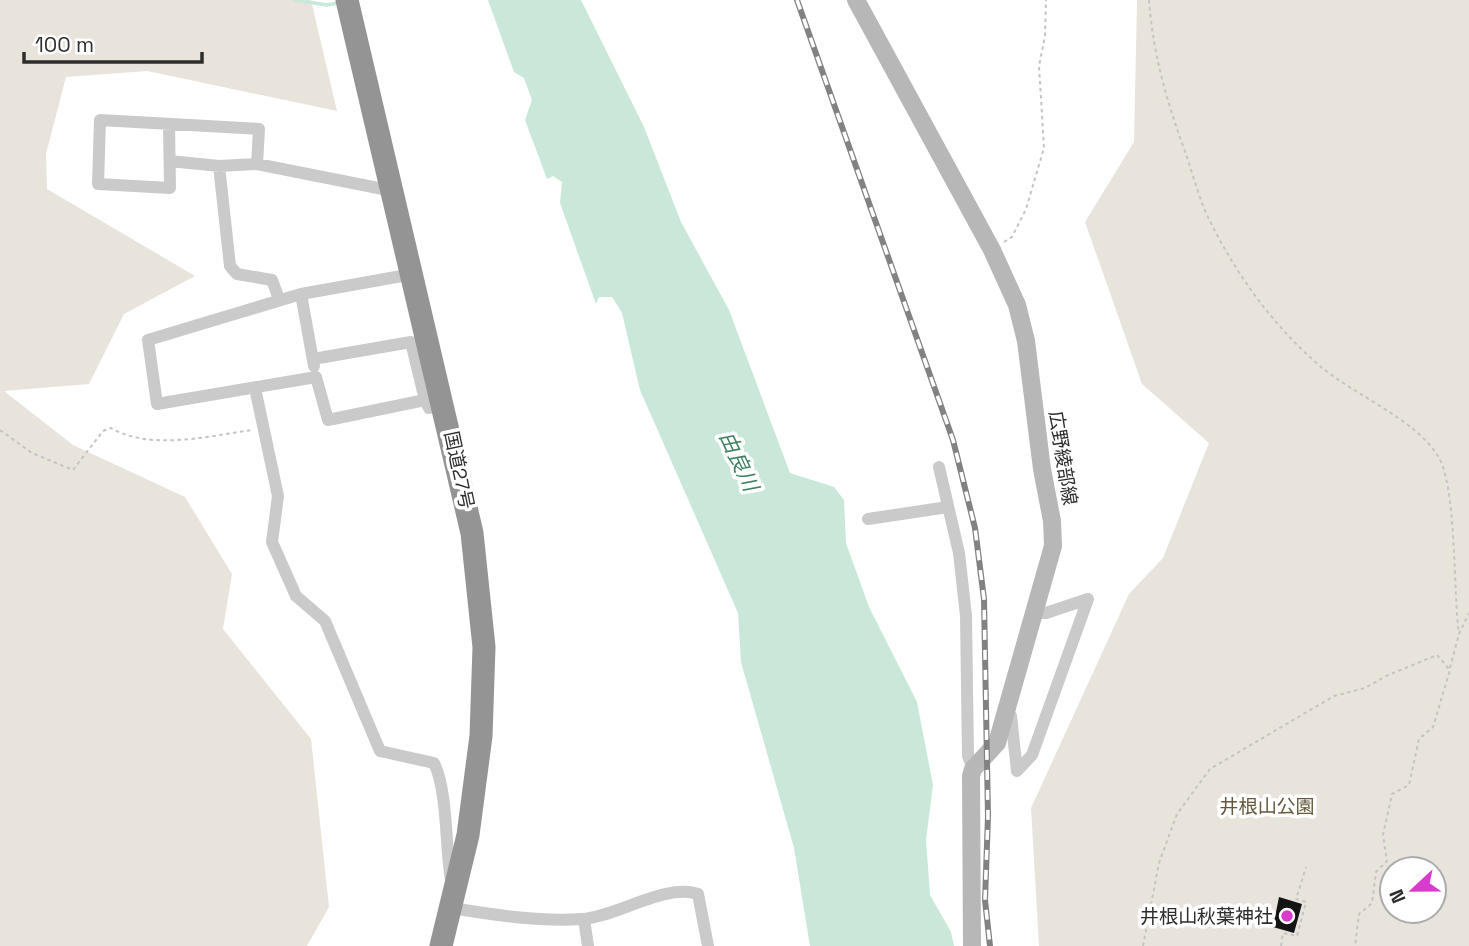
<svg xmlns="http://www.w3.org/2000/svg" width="1469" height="946" font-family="'Space Grotesk','Noto Sans JP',sans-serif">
<rect width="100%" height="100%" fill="#fff"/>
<path fill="#e9e4db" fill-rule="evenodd" d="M 0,0 L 311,0 L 337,111 L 147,71 L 66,77 L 46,154 L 47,189 L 195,276 L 124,314 L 89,384 L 4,391 L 73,445 L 185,497 L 232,574 L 223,629 L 311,739 L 329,907 L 307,946 L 0,946 Z
M 1137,0 L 1469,0 L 1469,946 L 1039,946 L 1031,808 L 1129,594 L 1163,558 L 1209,443 L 1142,384 L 1085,222 L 1134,142 ZM 1392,869 L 1434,869 L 1434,911 L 1392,911 Z"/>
<path fill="#c9e8d9" d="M 488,0 L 581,0 L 644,127 L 681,222 L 729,310 L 790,473 L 834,487 L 844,500 L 846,543 L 869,607 L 917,702 L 933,785 L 926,840 L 930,895 L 951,932 L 954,946 L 810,946 L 794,848 L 741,662 L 738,613 L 640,390 L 622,313 L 612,297 L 599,297 L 596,304 L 560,203 L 562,182 L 553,176 L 547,179 L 525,120 L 532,100 L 524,78 L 514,72 Z"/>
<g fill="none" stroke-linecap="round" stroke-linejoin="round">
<path stroke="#c9e8d9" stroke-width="3.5" d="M 295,0 L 327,5 L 338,3"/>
</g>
<path fill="#141414" d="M 1279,897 L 1302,904 L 1294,933 L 1273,927 Z"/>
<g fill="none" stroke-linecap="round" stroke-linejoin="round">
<path stroke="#c4c4c4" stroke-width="2" stroke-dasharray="3.5 3.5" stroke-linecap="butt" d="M 1149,0 C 1153,54 1167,103 1186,154 C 1193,175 1199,199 1209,219 C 1235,273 1274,327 1320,366 C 1354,395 1415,419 1438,456 C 1457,486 1453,593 1459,634
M 1004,242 L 1012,237 L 1026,209 L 1044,148 L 1039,66 L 1045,36 L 1046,0
M 0,430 L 32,453 L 73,470 L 103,431 L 111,428 C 151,451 208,436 252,430
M 1450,668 L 1459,634 L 1469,613
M 1143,946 L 1159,863 L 1177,814 L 1210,769 L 1334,696 L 1365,688 L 1386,676 L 1437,655 L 1450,670 L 1433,727 L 1419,739 L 1409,785 L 1392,794 L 1383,835 L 1387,861 L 1376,872 L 1372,903 L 1359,914 L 1355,946
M 1281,946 L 1283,933 L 1297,936 L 1306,902 L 1296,899 L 1306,867"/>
<path stroke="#cacaca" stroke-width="12" d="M 169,124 L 170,188 L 98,184 L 100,120 L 259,129 L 257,164
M 170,161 L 219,166 L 257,164 L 393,191
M 219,166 L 230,266 L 237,274 L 272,280 L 279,299
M 413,274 L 301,294 L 148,340 L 157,404 L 316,377 L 328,420 L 425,400 L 429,408 L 443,405
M 301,294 L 314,366
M 313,359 L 411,342 L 425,400
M 255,388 L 278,496 L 272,542 L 296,596 L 325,621 L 380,751 L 434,763 C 448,792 445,846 451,880
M 939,467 L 959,553 L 966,616 L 968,756 L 973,769
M 868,519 L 948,507
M 1003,716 L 1011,716 L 1017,771 L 1032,755 L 1088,599 L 1046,613 L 1032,613
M 452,908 C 494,915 540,922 582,919 C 616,917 665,883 698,894 L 708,946
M 584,919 L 588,946"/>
<path stroke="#b7b7b7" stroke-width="18" d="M 856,0 L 992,250 L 1017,305 L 1026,341 L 1042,469 L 1052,521 L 1053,546 L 997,743 L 973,769 L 971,776 L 972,946"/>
<path stroke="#949494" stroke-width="23" d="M 347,0 L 472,533 L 484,647 L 481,736 L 468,835 L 441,946"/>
<defs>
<path id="rail" d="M 797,0 L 953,440 L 975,528 L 984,599 L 988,816 L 985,900 L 990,946"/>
</defs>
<use href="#rail" stroke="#828282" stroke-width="6"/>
<use href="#rail" stroke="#fff" stroke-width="3.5" stroke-dasharray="10" stroke-linecap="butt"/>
</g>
<circle fill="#d73cce" stroke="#fff" stroke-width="2.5" cx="1287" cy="916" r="7"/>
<g text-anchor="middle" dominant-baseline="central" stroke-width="7" stroke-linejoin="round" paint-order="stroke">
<g font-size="19" fill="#2d2d2d" stroke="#fff">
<text transform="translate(1063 458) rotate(81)">広野綾部線</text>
<text transform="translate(459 470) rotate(78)">国道27号</text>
</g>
<g font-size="19" fill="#65583e" stroke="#fff">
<text x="1267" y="806">井根山公園</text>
</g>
<g font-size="19" fill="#2d2d2d" stroke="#fff" text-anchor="end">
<text x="1273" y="916">井根山秋葉神社</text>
</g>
<g font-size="21" font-style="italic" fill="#408262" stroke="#fff">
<text transform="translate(739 461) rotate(65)">由良川</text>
</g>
</g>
<g transform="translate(1413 890) rotate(248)"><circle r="33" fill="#ffffff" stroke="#ababab" stroke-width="2"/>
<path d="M0-5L12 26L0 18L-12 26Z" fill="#d73cce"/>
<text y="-10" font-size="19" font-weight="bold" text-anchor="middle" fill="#2d2d2d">N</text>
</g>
<path d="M24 52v10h178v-10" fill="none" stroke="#2d2d2d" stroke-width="3.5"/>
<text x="35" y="52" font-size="21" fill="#2d2d2d" stroke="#ffffff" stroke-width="5" paint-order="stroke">100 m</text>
</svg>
